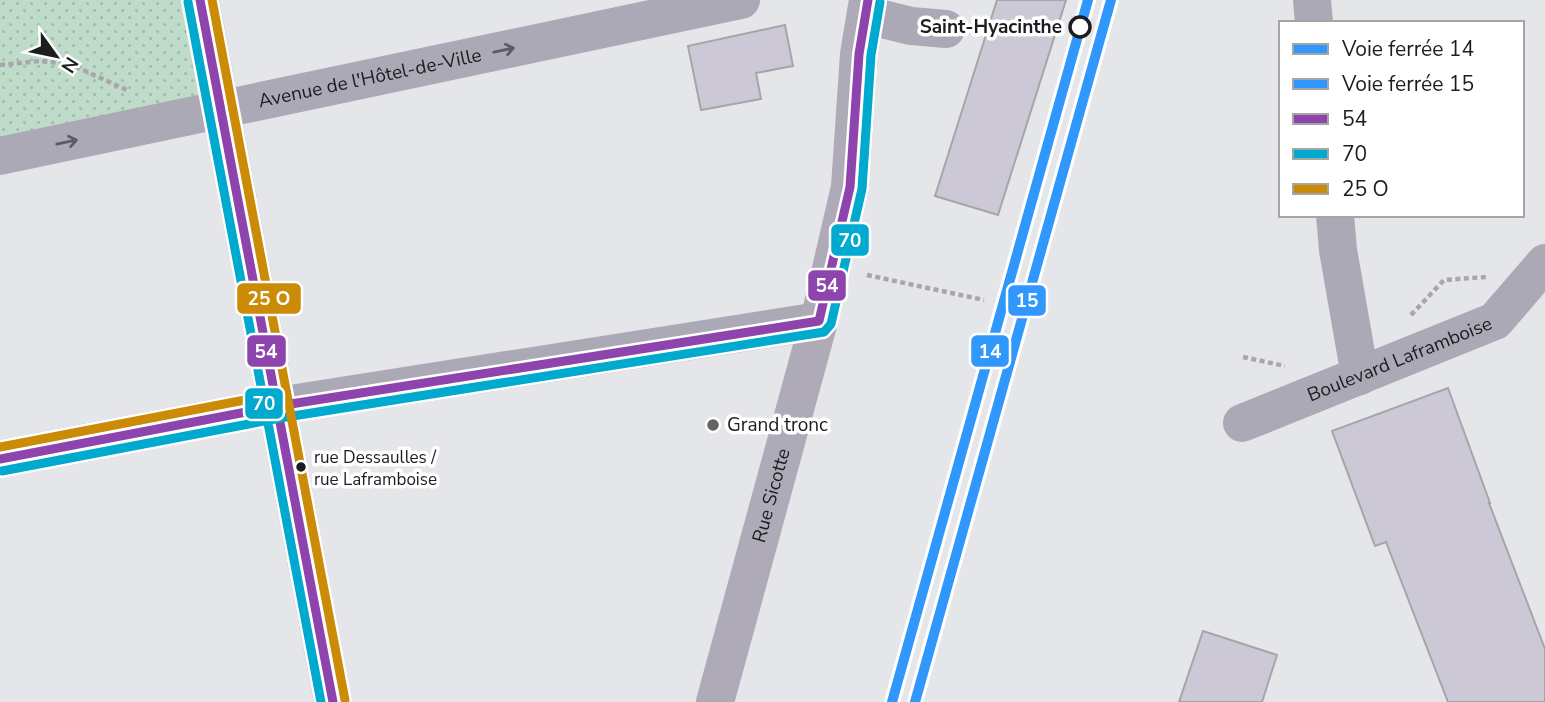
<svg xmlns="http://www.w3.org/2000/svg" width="1545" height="702" font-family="'Nunito Sans',sans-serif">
<defs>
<pattern id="park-dots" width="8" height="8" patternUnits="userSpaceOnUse" patternTransform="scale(1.75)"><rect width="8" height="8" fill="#bfdccb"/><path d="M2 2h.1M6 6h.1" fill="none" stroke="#a4bcae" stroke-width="1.8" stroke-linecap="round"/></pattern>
</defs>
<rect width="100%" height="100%" fill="#e5e6e9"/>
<path fill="url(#park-dots)" d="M 0,0 L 200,0 L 222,110 L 0,156 Z"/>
<path fill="#cdc8d6" stroke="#a5a6a8" stroke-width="2" d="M 997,0 L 1066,0 L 998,215 L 935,196 Z
M 785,25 L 793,66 L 756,73 L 761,99 L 701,110 L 688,46 Z
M 1448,388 L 1490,503 L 1489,503 L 1545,649 L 1545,702 L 1448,702 L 1386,542 L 1375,546 L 1332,431 Z
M 1203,631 L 1277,655 L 1262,702 L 1179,702 Z"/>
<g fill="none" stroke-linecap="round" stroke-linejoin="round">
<path stroke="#a7a5ae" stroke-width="4.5" stroke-dasharray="5 3.5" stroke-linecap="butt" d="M 0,65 L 40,61 L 70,64 L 129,91
M 867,275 L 984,300
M 1411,315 L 1444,280 L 1486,277
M 1243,357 L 1285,366"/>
<g stroke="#aca9b6" stroke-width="38">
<path d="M 1312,0 L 1314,23"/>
<path d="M 866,15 L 911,26 L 946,29"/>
<path id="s1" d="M 0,156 L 741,0"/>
<path d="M 1335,215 L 1338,250 L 1360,376"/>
<path id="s2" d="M 1242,423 L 1495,321 L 1545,263"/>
<path d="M 0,459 L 278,406 L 819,321"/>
</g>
<g stroke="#aeaab7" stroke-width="38">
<path d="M 200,0 L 333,702"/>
<path id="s3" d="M 715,702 L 819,321 L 850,187 L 859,54 L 868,0"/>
</g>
<defs>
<path id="bus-1" d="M 200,0 L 333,702
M 0,459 L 278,406 L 819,321 L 850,187 L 859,54 L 868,0"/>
<path id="bus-2" d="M 188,2 L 321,702
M 2,471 L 280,418 L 824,332 L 831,324 L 862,189 L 871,55 L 880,2"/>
<path id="bus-3" d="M 212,0 L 345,700
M 0,447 L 276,394"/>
</defs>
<use href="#bus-1" stroke="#fff" stroke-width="14"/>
<use href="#bus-2" stroke="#fff" stroke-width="14"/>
<use href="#bus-3" stroke="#fff" stroke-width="14"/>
<use href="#bus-1" stroke="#8e44ad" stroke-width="9"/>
<use href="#bus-2" stroke="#00a9ce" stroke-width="9"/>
<use href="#bus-3" stroke="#cb8b06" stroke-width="9"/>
<defs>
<path id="rail-1" d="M 892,702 L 1088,0"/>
<path id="rail-2" d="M 915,702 L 1111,0"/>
</defs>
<use href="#rail-1" stroke="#fff" stroke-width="16"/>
<use href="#rail-2" stroke="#fff" stroke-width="16"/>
<use href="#rail-1" stroke="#3098fc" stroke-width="10"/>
<use href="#rail-2" stroke="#3098fc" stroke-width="10"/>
</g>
<defs><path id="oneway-shaft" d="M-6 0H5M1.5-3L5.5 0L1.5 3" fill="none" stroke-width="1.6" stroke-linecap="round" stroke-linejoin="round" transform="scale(1.75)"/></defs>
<g stroke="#5d5c63">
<use href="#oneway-shaft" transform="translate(504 50) rotate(-12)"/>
<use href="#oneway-shaft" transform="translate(67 142) rotate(-12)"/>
</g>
<circle fill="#fff" stroke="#1d1d1f" stroke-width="3.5" cx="1080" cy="27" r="10"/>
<circle fill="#636366" stroke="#fff" stroke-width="2.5" cx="713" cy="425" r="7"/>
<circle fill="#1d1d1f" stroke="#fff" stroke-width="2.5" cx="301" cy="467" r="6"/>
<g text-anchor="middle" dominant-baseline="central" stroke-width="7" stroke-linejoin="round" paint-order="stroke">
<g font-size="17" fill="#1d1d1f" stroke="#fff" text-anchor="start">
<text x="314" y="457">rue Dessaulles /<tspan x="314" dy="22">rue Laframboise</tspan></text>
</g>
<g font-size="19" font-weight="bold" fill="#1d1d1f" stroke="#fff" text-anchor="end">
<text x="1062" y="27">Saint-Hyacinthe</text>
</g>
<g font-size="19" fill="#1d1d1f" stroke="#fff">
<text stroke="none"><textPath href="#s1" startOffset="378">Avenue de l'Hôtel-de-Ville</textPath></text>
<text stroke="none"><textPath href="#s2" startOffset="170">Boulevard Laframboise</textPath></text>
<text stroke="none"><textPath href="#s3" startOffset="214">Rue Sicotte</textPath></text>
</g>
<g font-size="19" fill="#1d1d1f" stroke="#fff" text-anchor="start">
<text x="727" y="425">Grand tronc</text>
</g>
</g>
<g stroke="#fff" stroke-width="2.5">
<rect x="830" y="223" width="40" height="34" rx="7" fill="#00a9ce"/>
<rect x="807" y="269" width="40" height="33" rx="7" fill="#8e44ad"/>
<rect x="236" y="282" width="66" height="33" rx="7" fill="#cb8b06"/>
<rect x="1007" y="284" width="40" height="33" rx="7" fill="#3098fc"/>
<rect x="246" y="334" width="41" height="34" rx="7" fill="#8e44ad"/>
<rect x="970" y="334" width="40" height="34" rx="7" fill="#3098fc"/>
<rect x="244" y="387" width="40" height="33" rx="7" fill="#00a9ce"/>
</g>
<g font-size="19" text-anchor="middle" font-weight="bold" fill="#fff">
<text x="850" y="247">70</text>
<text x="827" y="292">54</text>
<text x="269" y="305">25 O</text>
<text x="1027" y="307">15</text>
<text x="266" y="358">54</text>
<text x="990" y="358">14</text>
<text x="264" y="410">70</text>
</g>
<rect x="1279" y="21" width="245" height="196" fill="#ffffff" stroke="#a5a5a5" stroke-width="2"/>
<rect x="1293" y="44" width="35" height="10" fill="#3098fc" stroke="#a5a5a5" stroke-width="2"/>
<text x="1342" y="56" font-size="21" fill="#1d1d1f">Voie ferrée 14</text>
<rect x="1293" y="79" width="35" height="10" fill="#3098fc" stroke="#a5a5a5" stroke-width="2"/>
<text x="1342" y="91" font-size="21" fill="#1d1d1f">Voie ferrée 15</text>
<rect x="1293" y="114" width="35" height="10" fill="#8e44ad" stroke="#a5a5a5" stroke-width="2"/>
<text x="1342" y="126" font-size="21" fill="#1d1d1f">54</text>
<rect x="1293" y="149" width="35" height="10" fill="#00a9ce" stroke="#a5a5a5" stroke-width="2"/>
<text x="1342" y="161" font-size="21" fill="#1d1d1f">70</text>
<rect x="1293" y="184" width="35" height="10" fill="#cb8b06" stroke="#a5a5a5" stroke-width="2"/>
<text x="1342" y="196" font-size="21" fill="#1d1d1f">25 O</text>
<g transform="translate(56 56) rotate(123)" stroke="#ffffff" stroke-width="5" paint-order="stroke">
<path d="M0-5L12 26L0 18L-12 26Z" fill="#1d1d1f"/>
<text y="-10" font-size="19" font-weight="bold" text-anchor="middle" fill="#1d1d1f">N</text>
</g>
</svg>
